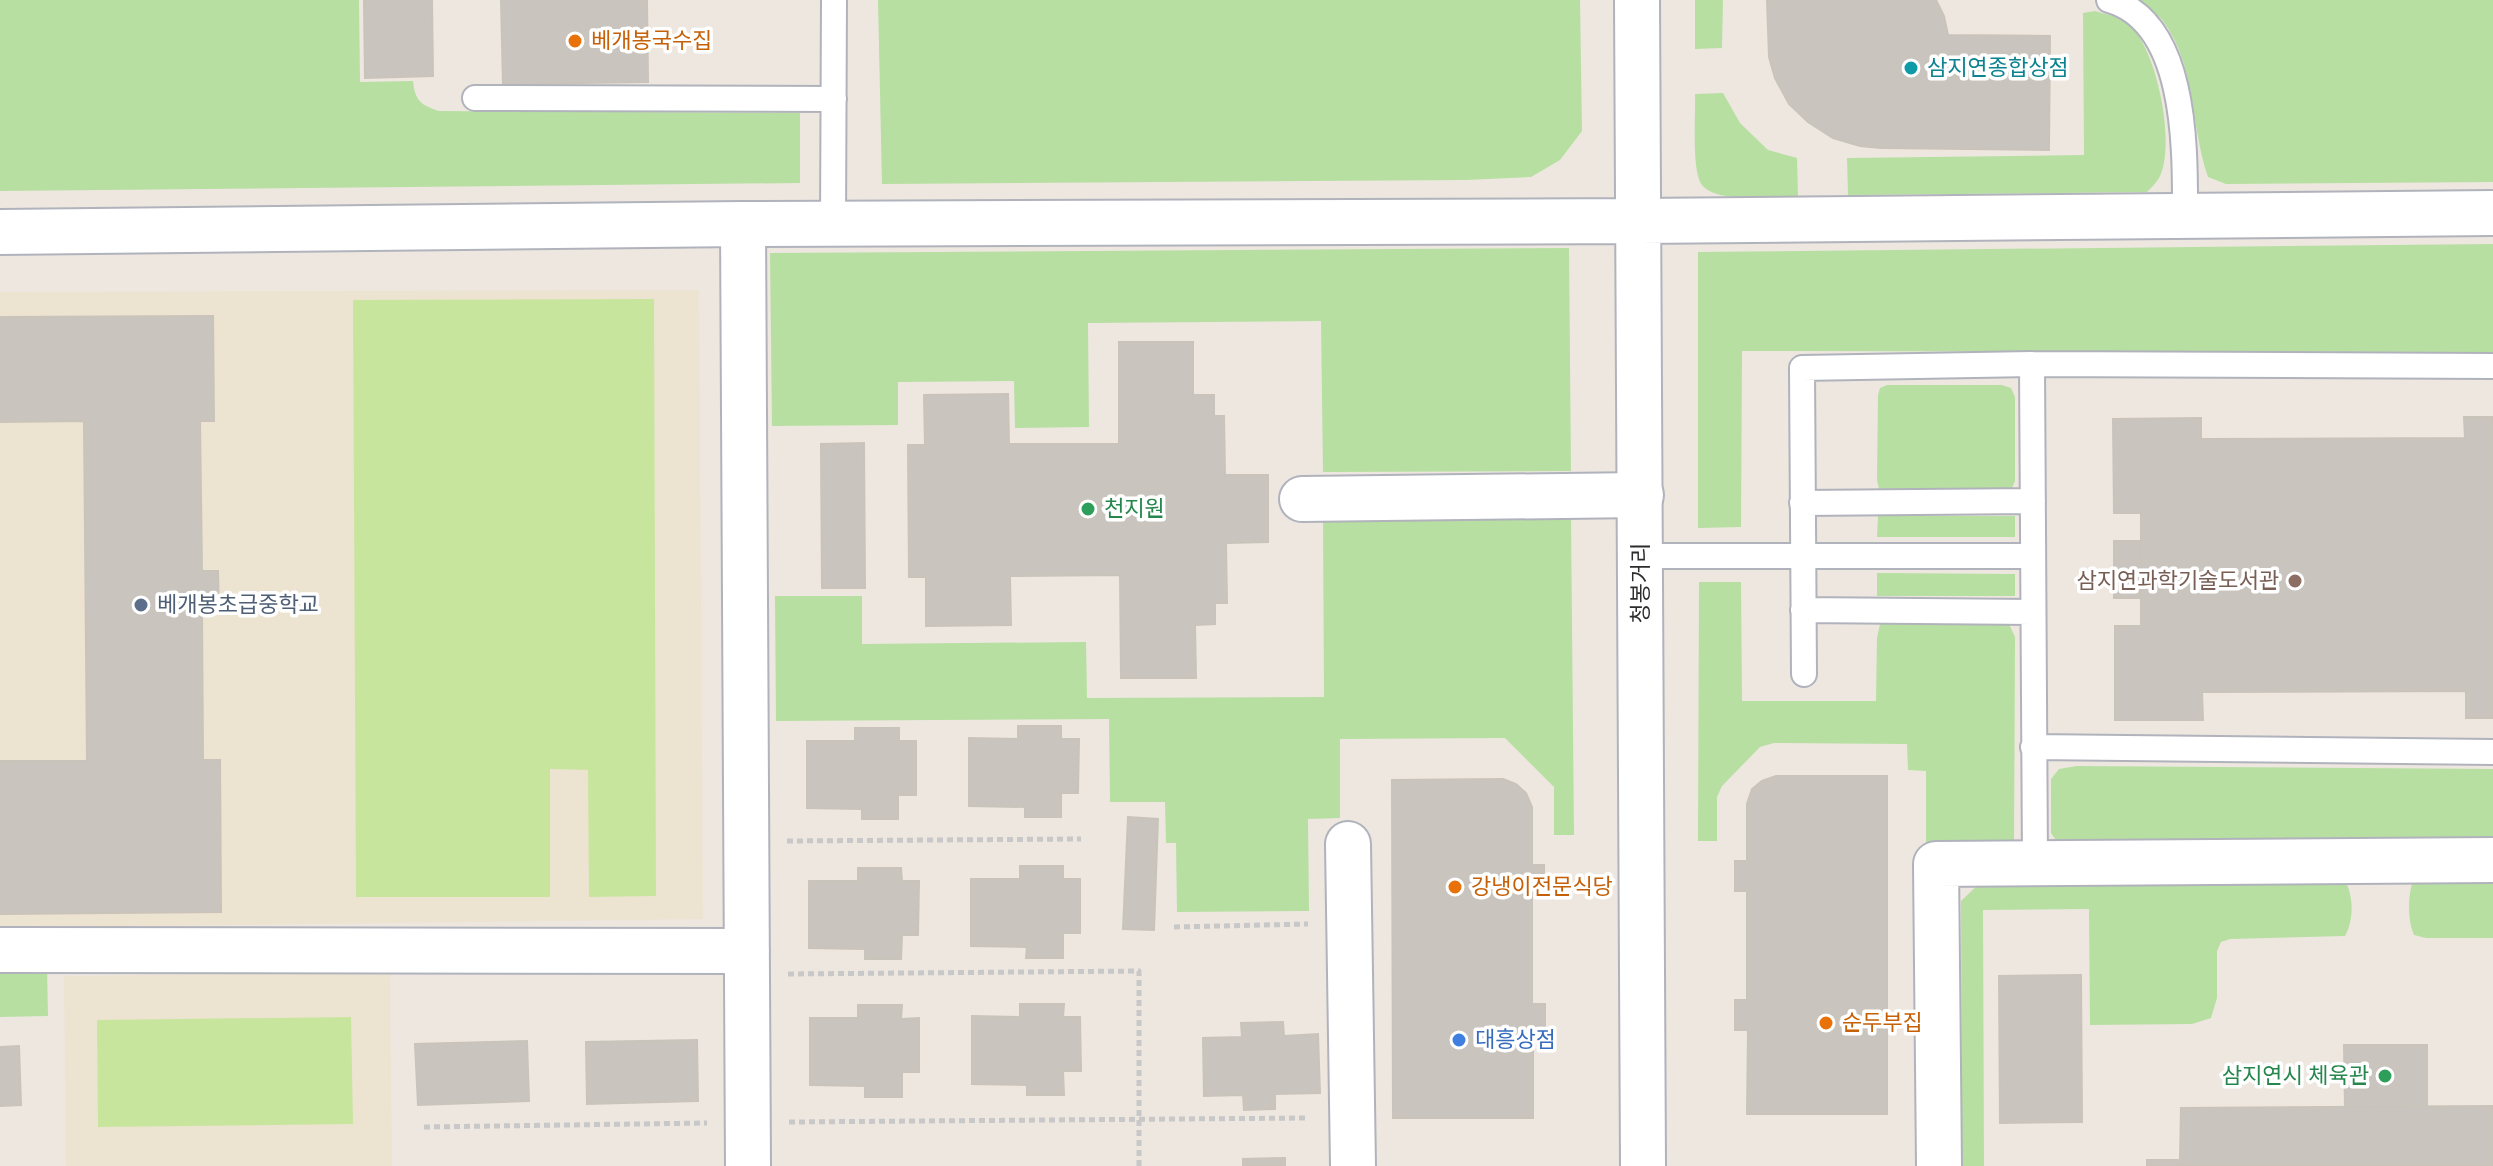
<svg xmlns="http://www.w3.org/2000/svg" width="2493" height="1166" font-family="'Nunito Sans','Noto Sans KR',sans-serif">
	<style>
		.education { fill: #ede3d1 }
		.green { fill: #b7dfa1 }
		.pitch { fill: #c8e59e }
		.building { fill: #c9c5be; stroke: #c9c3ba; stroke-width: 2 }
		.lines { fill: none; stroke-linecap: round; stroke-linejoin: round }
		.lane-casing { stroke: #b1b3bc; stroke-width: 28 }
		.street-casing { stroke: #b1b3bc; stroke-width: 48 }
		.secondary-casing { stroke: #b1b3bc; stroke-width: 48 }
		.path { stroke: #c8c8c8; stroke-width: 5; stroke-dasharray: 6 4; stroke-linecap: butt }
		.lane { stroke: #fff; stroke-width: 24 }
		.street { stroke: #fff; stroke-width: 44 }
		.secondary { stroke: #fff; stroke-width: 44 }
		.food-dot { fill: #e8710a; stroke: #fff; stroke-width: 3 }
		.culture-dot { fill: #0f9aa8; stroke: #fff; stroke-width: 3 }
		.leisure-dot { fill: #2e9e5b; stroke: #fff; stroke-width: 3 }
		.education-dot { fill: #8d6e63; stroke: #fff; stroke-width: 3 }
		.service-dot { fill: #5c6f8a; stroke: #fff; stroke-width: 3 }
		.shop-dot { fill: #3f7fe0; stroke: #fff; stroke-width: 3 }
		.labels { text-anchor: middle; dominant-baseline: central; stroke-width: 7; stroke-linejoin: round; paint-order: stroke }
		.food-label { font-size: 22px; fill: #c56008; stroke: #fff; text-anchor: start }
		.culture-label { font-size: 22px; fill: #0d838f; stroke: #fff; text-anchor: start }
		.leisure-label { font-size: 22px; fill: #27864d; stroke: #fff; text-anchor: start }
		.education-label { font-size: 22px; fill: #785e54; stroke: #fff; text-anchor: end }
		.street-label { font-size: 22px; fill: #2d2d2d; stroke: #fff }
		.service-label { font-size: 22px; fill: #4e5e75; stroke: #fff; text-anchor: start }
		.shop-label { font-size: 22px; fill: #366cbe; stroke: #fff; text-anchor: start }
	</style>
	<rect width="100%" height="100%" fill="#ede7e0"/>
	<!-- education -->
	<path class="education" d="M699 290 703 919 0 928V292Z
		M390 972 392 1166H66L64 976Z"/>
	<!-- green -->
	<path class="green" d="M0 0H359L360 82 413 81C415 101 421 105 439 111L800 113V183L0 191Z
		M878 0H1580L1582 131 1560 160 1531 177 1466 180 882 184Z
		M1695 0H1723L1722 48 1695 49Z
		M2139 0H2493V182L2226 184 2208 177C2190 125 2197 67 2163 21 2157 13 2147 6 2139 0Z
		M2095 11C2104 14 2117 16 2125 21 2156 41 2177 145 2159 178 2156 183 2151 188 2147 192L1848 195 1847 158 2084 155 2083 13Z
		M1723 93 1740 123 1768 150 1797 158 1798 196C1776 196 1716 204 1702 185 1691 170 1696 114 1695 94Z
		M2493 244V352L1742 351 1741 527 1698 528V252Z
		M1569 248 1571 471 1323 472 1321 321 1088 323 1089 427 1015 428 1014 381 898 382V425L772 426 770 253Z
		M1887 385H2002L2011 388 2015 397V481L2012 488 2003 491H1887L1879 489 1877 480 1878 395 1880 388Z
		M1878 516H2015V537H1877Z
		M1571 517 1574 835H1554V787L1505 738 1340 739V818L1308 819 1309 911 1177 912 1176 843H1166L1165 802H1110L1109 719 776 721 775 596H862V644L1086 642 1087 698 1324 697 1323 518Z
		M1877 573 2015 574V596H1877Z
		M1699 582H1741L1742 701H1876L1877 638 1880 624 1894 619 1999 620 2009 624 2015 637 2014 846 1926 845V771L1908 770 1907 744 1774 743 1760 747 1722 786 1717 797V841H1698Z
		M2077 766 2493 769V841L2058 843 2051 833V779L2059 769Z
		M2493 877V938H2426L2414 935C2407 919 2408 896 2413 880Z
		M2344 879C2354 895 2354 920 2345 936L2230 939 2221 942 2217 951V998L2211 1018 2192 1024 2090 1025 2089 909 1983 910 1984 1166H1962L1961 901 1983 880Z
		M0 966H47L48 1016 0 1017Z"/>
	<!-- pitch -->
	<path class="pitch" d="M654 299 656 896 589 897 588 770 550 769V897H356L353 300Z
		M351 1017 353 1124 98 1127 97 1020Z"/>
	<!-- building -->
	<path class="building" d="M364 0H432L433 76 365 78Z
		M501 0H647L648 82 503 84Z
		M1767 0H1936L1944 16 1948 35 2050 36 2049 150 1881 148 1860 146 1833 138 1808 122 1789 104 1775 78 1769 57Z
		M213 316 214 421H200L202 571H218L219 610H202L203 760H220L221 912 0 914V761H87L84 421 0 422V317Z
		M1119 342H1193V395H1214V416H1224L1225 475H1268V542L1226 543 1227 603H1215V624L1195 625 1196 678H1121L1120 575 1010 576 1011 625 926 626V577H909L908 445H925L924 395 1008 394 1009 444H1119Z
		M2464 417H2493V718H2466V691L2202 692 2203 720H2115V626H2141V513H2114L2113 419 2201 418V439L2465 438Z
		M864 443 865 588H822L821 444Z
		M2114 541H2141V598H2114Z
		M1018 726H1061V739H1079L1078 793H1061V817H1025V807L969 806V738L1018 739Z
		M855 728H899V741H916V795H898V819H862V809L807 808V741H855Z
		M1776 776H1887V1114H1747L1748 1030H1735V1000H1747V891H1735V861H1747V804L1752 789 1762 781Z
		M1503 779 1516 784 1526 793 1532 807V865H1544V895L1532 894V1004H1545V1033H1533V1118H1393L1392 780Z
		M1128 817 1158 819 1154 930 1123 929Z
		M1020 866H1063V879H1080V933H1063V958H1026L1027 947 971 946V879H1020Z
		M858 868H901L902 881H919L918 935H902L901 959H865V949L809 948V881H858Z
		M2081 975 2082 1122 2000 1123 1999 976Z
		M1020 1004H1064L1063 1017H1080L1081 1071H1063L1064 1095H1027V1085L972 1084V1016L1020 1017Z
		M858 1005H902L901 1019 919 1018V1072H902V1097H865V1086L810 1085V1018H858Z
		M1283 1022 1284 1036 1318 1034 1320 1093 1275 1094V1109L1244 1110 1243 1095 1204 1096 1203 1038 1242 1037 1241 1023Z
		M697 1040 698 1101 587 1104 586 1042Z
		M527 1041 529 1101 418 1105 415 1044Z
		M2344 1045H2427V1107L2493 1106V1166H2147V1160H2180L2181 1108 2345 1107Z
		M19 1046 21 1105 0 1106V1047Z
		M2493 1106V1166H2180L2181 1108Z
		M1285 1158V1166H1243V1159Z
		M2147 1160H2180V1166H2147Z"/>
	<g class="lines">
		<defs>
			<path id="lane" d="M2109 0C2188 22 2185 151 2185 215
				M475 98 834 99
				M833 223 834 0
				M2032 364 2035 863
				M1802 503 2033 501
				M1641 556H2033
				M1803 610 2033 612
				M1804 674 1802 368 2032 364 2493 366
				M2033 747 2493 752"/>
			<path id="street" d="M743 224 748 1166
				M1302 499 1641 495
				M1348 844 1353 1166
				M0 950 747 951
				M1939 1166 1936 864 2493 860"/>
			<path id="secondary" d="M1637 0 1643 1166
				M0 232 743 224 1639 221 2493 213"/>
		</defs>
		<!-- lane casing -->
		<use href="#lane" class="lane-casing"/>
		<!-- street casing -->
		<use href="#street" class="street-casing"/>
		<!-- secondary casing -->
		<use href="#secondary" class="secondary-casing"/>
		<!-- path -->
		<path class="path" d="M787 841 1081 839
			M1174 927 1308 924
			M788 974 1139 971V1166
			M789 1122 1308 1118
			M424 1127 707 1123"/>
		<!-- lane -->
		<use href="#lane" class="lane"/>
		<!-- street -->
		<use href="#street" class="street"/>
		<!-- secondary -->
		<use href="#secondary" class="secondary"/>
	</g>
	<!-- markers -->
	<g class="food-dot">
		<circle cx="575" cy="41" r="8"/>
		<circle cx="1455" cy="887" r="8"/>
		<circle cx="1826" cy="1023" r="8"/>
	</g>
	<circle class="culture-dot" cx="1911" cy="68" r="8"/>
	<g class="leisure-dot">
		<circle cx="1088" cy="509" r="8"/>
		<circle cx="2385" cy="1076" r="8"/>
	</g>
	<circle class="education-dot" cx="2295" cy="581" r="8"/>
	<circle class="service-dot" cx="141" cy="605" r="8"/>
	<circle class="shop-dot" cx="1459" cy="1040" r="8"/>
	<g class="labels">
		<!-- food labels -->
		<g class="food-label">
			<text x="591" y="41">베개봉국수집</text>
			<text x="1471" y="887">강냉이전문식당</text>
			<text x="1842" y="1023">순두부집</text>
		</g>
		<!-- culture labels -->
		<g class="culture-label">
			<text x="1927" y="68">삼지연종합상점</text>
		</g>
		<!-- leisure labels -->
		<g class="leisure-label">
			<text x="1104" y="509">천지원</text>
			<text x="2369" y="1076" text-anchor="end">삼지연시 체육관</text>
		</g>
		<!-- education labels -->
		<g class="education-label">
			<text x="2279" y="581">삼지연과학기술도서관</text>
		</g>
		<!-- street labels -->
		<g class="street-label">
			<text transform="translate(1641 583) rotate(-90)">청봉거리</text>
		</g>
		<!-- service labels -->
		<g class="service-label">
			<text x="157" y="605">베개봉초급중학교</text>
		</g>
		<!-- shop labels -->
		<g class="shop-label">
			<text x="1475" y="1040">대흥상점</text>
		</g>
	</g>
</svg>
